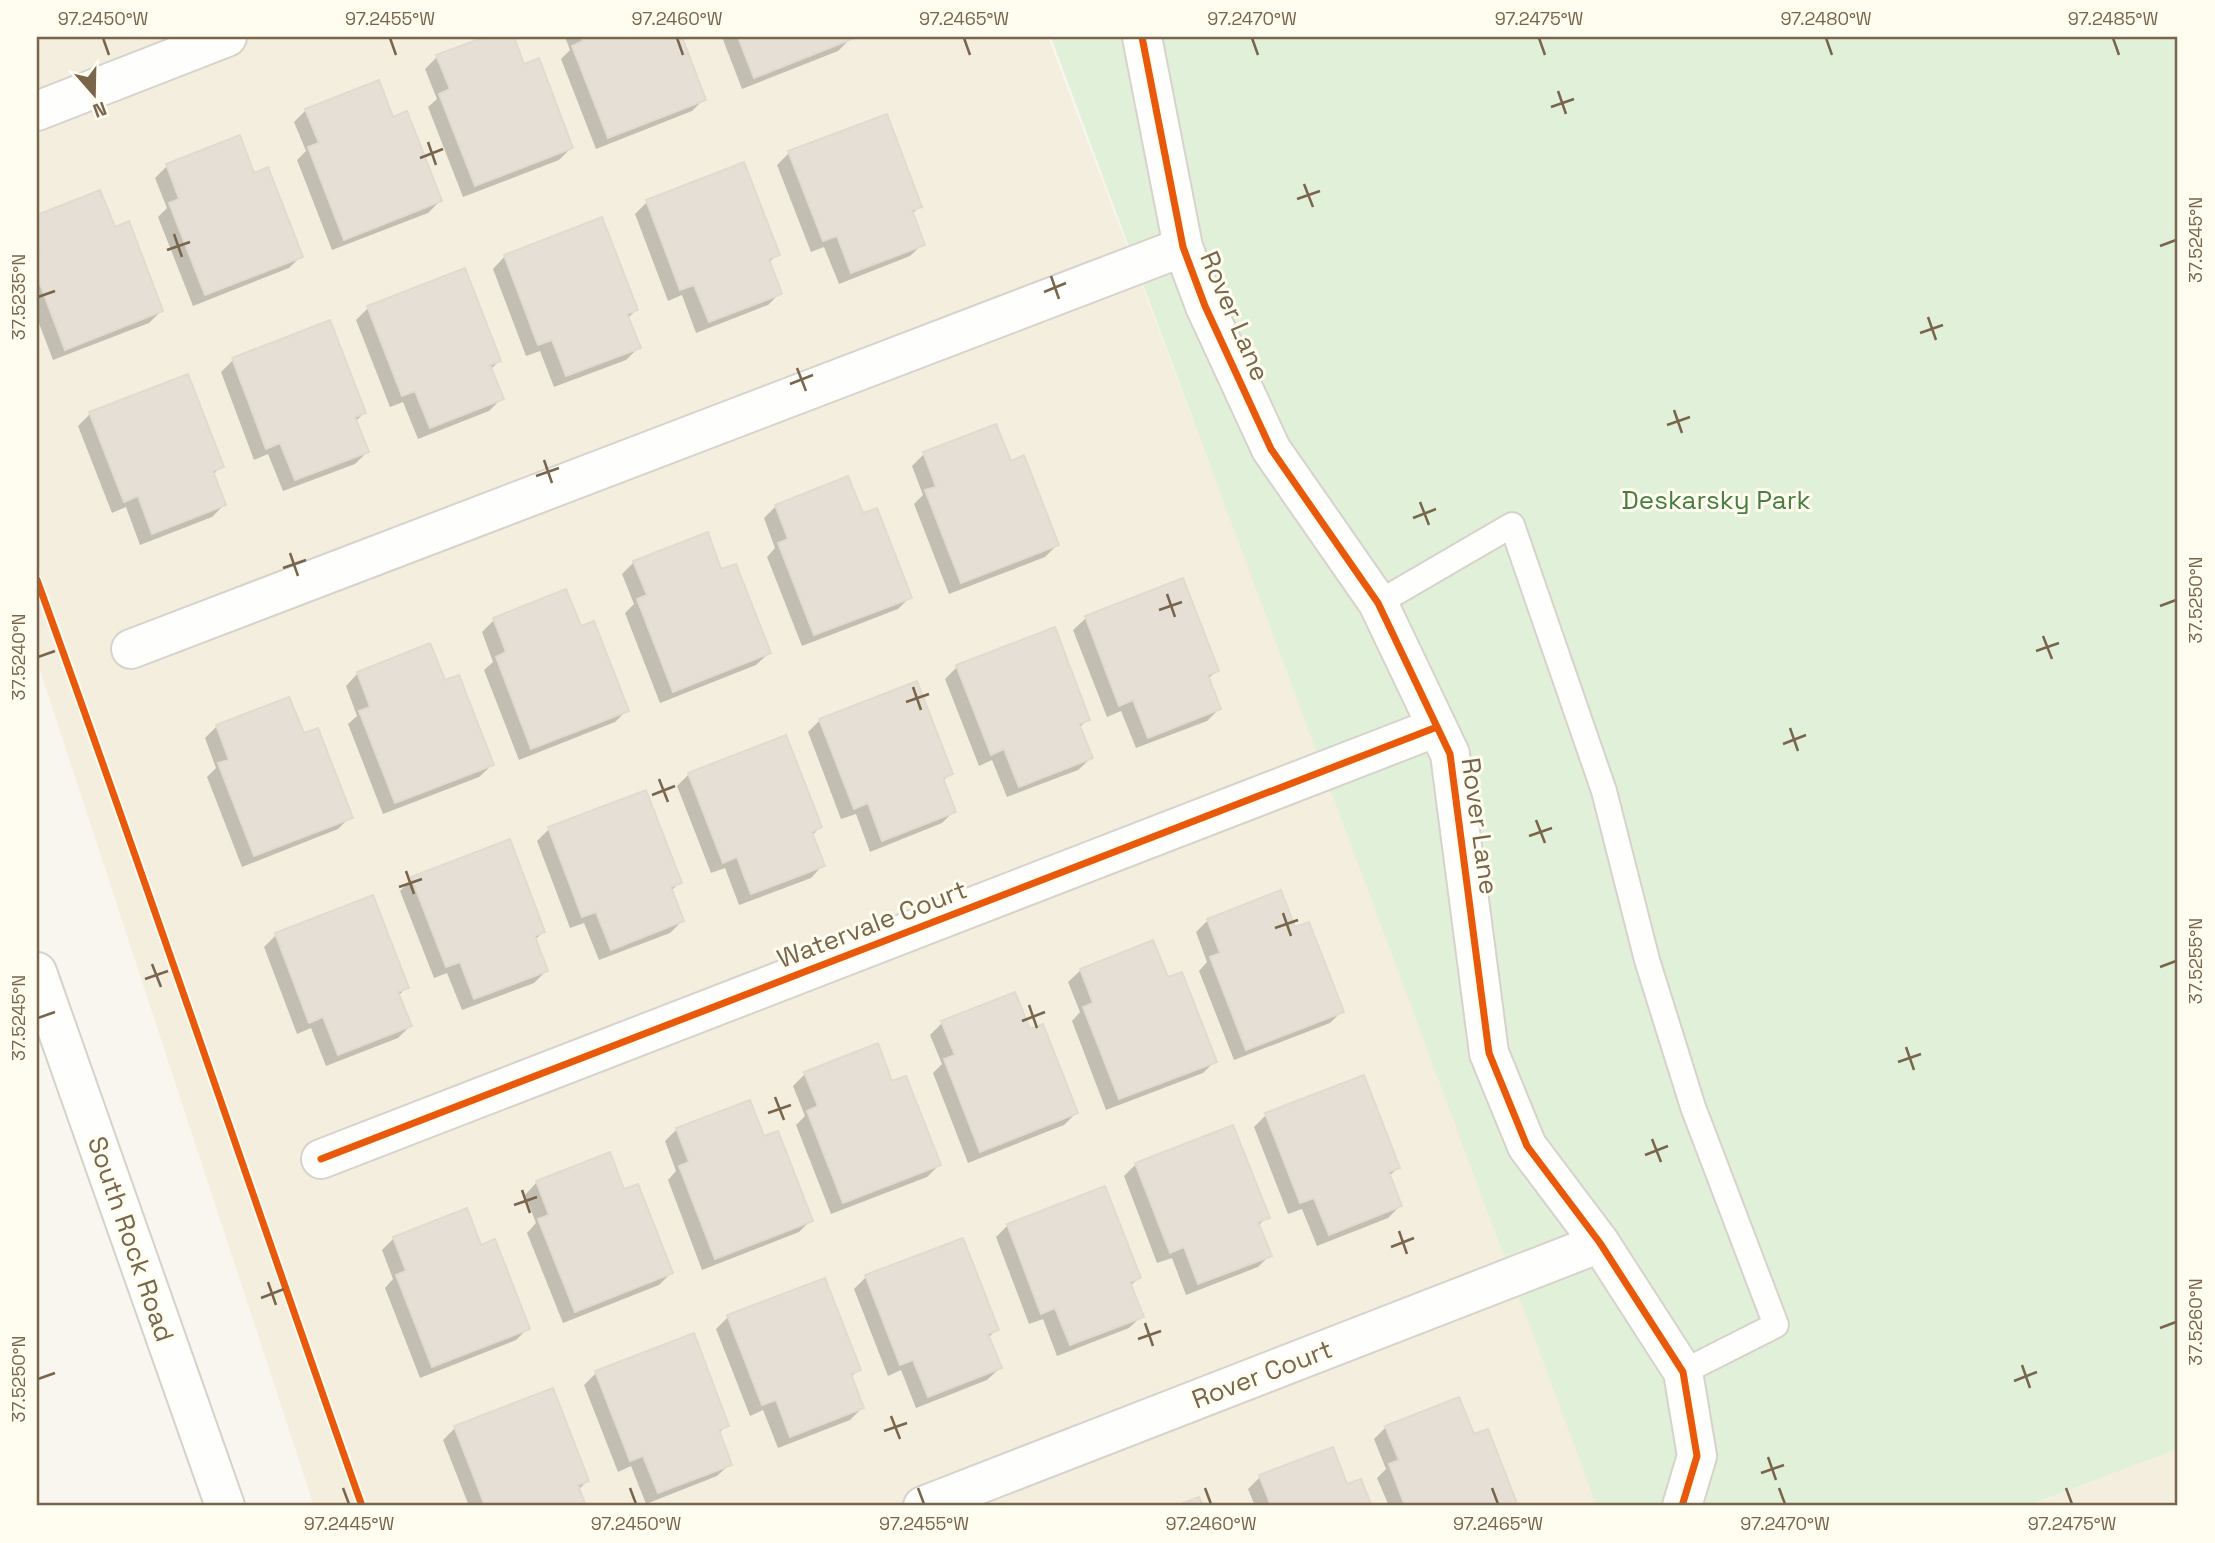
<svg xmlns="http://www.w3.org/2000/svg" width="2215" height="1543" font-family="'Space Grotesk',sans-serif">
	<style>
		.residential { fill: #f3eede }
		.green { fill: #e1f0d8 }
		.shadow { fill: #0003 }
		.building { fill: #e5dfd5; stroke: #e1dbcf; stroke-width: 2 }
		.lines { fill: none; stroke-linecap: round; stroke-linejoin: round }
		.service-casing { stroke: #d7d3cc; stroke-width: 28 }
		.minor-casing { stroke: #d7d3cc; stroke-width: 42 }
		.secondary-casing { stroke: #d6d2c8; stroke-width: 42 }
		.service { stroke: #fefefc; stroke-width: 24 }
		.minor { stroke: #fefefc; stroke-width: 38 }
		.secondary { stroke: #fefefc; stroke-width: 38 }
		.cycleway-casing { stroke: #fffcf0; stroke-width: 11 }
		.cycleway { stroke: #e8590c; stroke-width: 7 }
		.ticks { fill: none; stroke: #78654c; stroke-width: 2.5 }
		.labels { text-anchor: middle; dominant-baseline: central; stroke-width: 6; stroke-linejoin: round; paint-order: stroke }
		.street-label { font-size: 26px; fill: #78654c; stroke: #fffcf0 }
		.park-label { font-size: 26px; fill: #497e43; stroke: #fffcf0 }
		.neatline { fill: none; stroke: #78654c; stroke-width: 2.5 }
		.ticks-label { font-size: 18px; text-anchor: middle; fill: #78654c }
	</style>
	<rect width="100%" height="100%" fill="#f8f6ee"/>
	<!-- residential -->
	<path class="residential" d="M37 37H1048L1604 1506H314L37 661Z
		M2178 1449V1506H2026Z"/>
	<!-- green -->
	<path class="green" d="M1051 37H2178V1449L2026 1506H1597Z"/>
	<!-- shadow -->
	<path class="shadow" d="M489 37H512L523 66 571 148 559 160 463 197 428 107 437 99 425 69 437 57Z
		M565 37H680L704 99 692 111 596 149 561 59 570 50Z
		M722 37H849L850 39 838 51 742 89Z
		M306 110 392 119 440 201 428 213 332 250 297 160 306 151 294 122Z
		M789 153 920 206 911 215 923 244 910 256 839 284 824 247 811 252 777 165Z
		M167 166 253 175 301 256 289 268 193 306 158 217 167 208 155 178Z
		M99 192 114 229 161 311 149 323 53 360 37 318V217Z
		M647 202 777 254 769 263 780 293 768 305 696 333 682 295 668 301 635 214Z
		M505 256 636 310 627 319 638 348 626 360 554 387 540 351 526 356 493 269Z
		M368 308 499 361 490 370 501 399 489 411 418 439 403 402 390 407 356 320Z
		M233 360 364 413 355 422 367 452 355 464 283 491 268 454 254 460 221 372Z
		M90 414 221 466 213 475 224 505 212 517 140 545 126 507 112 513 78 426Z
		M995 426 1010 463 1057 545 1045 557 949 594 914 504 923 495 912 466 924 454Z
		M776 506 862 515 910 597 898 609 802 646 767 557 775 548 764 518Z
		M634 562 720 571 769 653 756 665 660 703 625 613 634 604 622 574Z
		M1182 581 1217 670 1208 679 1219 709 1207 721 1136 748 1121 711 1107 717 1073 630 1086 618Z
		M494 620 580 629 627 710 615 722 519 760 484 670 493 662 482 632Z
		M957 667 1088 719 1079 728 1091 758 1078 770 1007 797 992 760 979 766 945 679Z
		M358 673 444 683 492 765 479 777 383 814 348 724 357 716 346 686Z
		M820 720 951 773 942 782 954 811 942 823 870 852 856 814 841 819 808 732Z
		M217 726 303 735 350 817 338 829 242 867 207 777 216 768 205 738Z
		M689 774 820 827 812 836 823 865 811 878 739 905 725 868 711 873 677 786Z
		M549 829 680 882 671 891 682 921 670 933 599 960 584 923 570 928 537 841Z
		M412 879 543 932 534 941 546 971 534 983 462 1010 447 973 434 978 400 891Z
		M1208 920 1294 929 1342 1011 1330 1023 1234 1060 1199 971 1207 962 1196 932Z
		M276 935 407 987 398 996 410 1026 398 1038 326 1066 311 1028 297 1034 264 947Z
		M1081 970 1167 979 1215 1061 1203 1073 1106 1110 1072 1021 1080 1012 1068 982Z
		M942 1023 1029 1032 1076 1113 1064 1125 968 1163 933 1073 942 1064 930 1035Z
		M805 1074 891 1083 939 1165 927 1177 831 1214 796 1125 805 1116 793 1086Z
		M1266 1115 1398 1168 1389 1176 1400 1206 1388 1218 1317 1246 1302 1209 1288 1214 1254 1127Z
		M677 1129 763 1138 811 1220 799 1232 702 1270 668 1180 676 1171 665 1141Z
		M1136 1164 1267 1217 1258 1226 1270 1255 1258 1267 1186 1295 1172 1258 1157 1263 1124 1176Z
		M537 1182 623 1192 671 1273 659 1285 563 1323 527 1233 536 1223 525 1195Z
		M1008 1225 1139 1278 1130 1286 1142 1316 1129 1328 1057 1356 1043 1319 1029 1324 996 1237Z
		M394 1238 480 1247 528 1328 516 1340 420 1378 385 1288 393 1279 382 1250Z
		M866 1277 997 1329 988 1338 1000 1368 987 1380 916 1408 901 1370 888 1376 854 1289Z
		M728 1317 859 1369 850 1378 862 1408 850 1420 778 1448 763 1410 750 1416 716 1329Z
		M596 1373 727 1425 718 1434 730 1464 717 1476 646 1504 631 1466 618 1472 584 1385Z
		M1386 1427 1473 1436 1487 1431 1516 1506H1389L1377 1478 1386 1469 1374 1439Z
		M455 1428 587 1481 578 1490 584 1506H469L443 1440Z
		M1260 1477 1346 1487 1360 1481 1370 1506H1255L1248 1489Z"/>
	<!-- building -->
	<path class="building" d="M485 37H514L524 64 539 58 573 148 475 186 439 94 450 89 436 55Z
		M581 37H682L706 100 608 138 572 46 583 41Z
		M738 37H851L852 39 754 78Z
		M379 80 393 117 407 111 442 201 344 240 308 147 319 143 305 109Z
		M887 114 922 207 912 210 925 245 851 273 837 236 823 241 788 151Z
		M240 135 254 173 268 167 303 257 205 295 169 203 179 199 166 164Z
		M744 162 780 255 769 259 782 294 709 322 694 285 680 290 646 200Z
		M100 190 115 227 129 221 163 311 65 350 37 276V254L40 253 37 244V215Z
		M602 217 638 310 627 314 641 348 566 376 552 340 538 345 504 255Z
		M465 268 501 361 490 365 504 399 430 428 415 391 402 396 367 306Z
		M330 320 366 413 355 417 369 452 295 480 280 443 266 449 232 358Z
		M188 374 224 467 213 471 226 505 152 534 138 496 124 502 89 412Z
		M996 424 1011 461 1024 455 1059 545 961 583 925 490 936 487 923 452Z
		M848 476 863 513 877 508 912 598 814 635 778 543 788 539 775 505Z
		M708 532 721 569 736 564 771 653 673 692 637 599 647 595 633 561Z
		M1183 578 1219 671 1208 675 1221 709 1148 738 1133 700 1119 706 1085 616Z
		M566 589 581 626 594 621 629 711 531 749 496 657 506 652 493 618Z
		M1055 627 1090 720 1079 724 1093 758 1019 787 1004 749 991 755 956 665Z
		M430 643 445 680 459 675 494 765 395 803 359 711 370 707 357 672Z
		M917 681 953 774 943 778 956 812 882 841 868 803 854 809 819 719Z
		M289 697 304 733 318 728 353 818 254 856 218 763 229 760 216 725Z
		M786 735 822 827 812 832 825 866 751 894 737 857 723 863 688 773Z
		M646 790 682 883 671 887 684 921 611 950 596 912 582 917 548 827Z
		M510 839 545 932 535 936 548 971 474 999 460 962 446 967 411 877Z
		M1281 890 1295 927 1309 922 1344 1012 1246 1050 1210 957 1220 953 1207 919Z
		M373 895 409 988 398 992 412 1026 338 1055 323 1017 309 1023 275 933Z
		M1153 940 1168 977 1182 972 1217 1062 1119 1099 1083 1007 1093 1003 1080 969Z
		M1015 992 1030 1029 1043 1024 1078 1113 980 1152 944 1059 955 1055 941 1021Z
		M878 1043 892 1081 906 1076 941 1165 843 1203 807 1111 818 1106 804 1072Z
		M1364 1075 1400 1168 1389 1172 1402 1206 1329 1235 1314 1198 1300 1203 1265 1113Z
		M750 1100 764 1136 778 1131 813 1221 715 1259 679 1166 689 1162 676 1128Z
		M1233 1125 1270 1218 1258 1222 1272 1256 1198 1284 1184 1247 1170 1253 1135 1163Z
		M610 1152 624 1189 638 1184 673 1273 575 1312 538 1219 549 1215 536 1181Z
		M1105 1186 1141 1278 1130 1282 1144 1317 1070 1345 1055 1308 1041 1314 1007 1224Z
		M467 1208 481 1245 495 1239 530 1329 432 1367 396 1275 406 1271 393 1237Z
		M963 1238 999 1330 988 1334 1002 1368 928 1397 913 1360 900 1365 865 1275Z
		M825 1278 861 1370 851 1374 864 1408 790 1437 776 1400 762 1405 727 1315Z
		M694 1333 729 1426 719 1430 732 1465 658 1493 643 1456 630 1461 595 1371Z
		M553 1388 589 1481 578 1485 586 1506H485L454 1426Z
		M1459 1397 1474 1434 1488 1429 1518 1506H1405L1389 1464 1399 1460 1385 1426Z
		M1333 1447 1347 1484 1361 1479 1372 1506H1271L1259 1475Z
		M1199 1497 1203 1506H1175Z"/>
	<g class="lines">
		<defs>
			<path id="service" d="M1378 603 1512 525 1604 791 1647 960 1693 1107 1776 1325 1683 1372"/>
			<path id="minor" d="M1142 37 1183 247 1205 306 1271 449 1378 603 1450 754 1489 1053 1527 1146 1600 1243 1683 1372 1697 1456 1682 1506
				M37 111 227 37
				M131 649 1183 247
				M321 1159 1437 727
				M923 1506 1600 1243"/>
			<path id="secondary" d="M37 972 225 1506"/>
		</defs>
		<!-- service casing -->
		<use href="#service" class="service-casing"/>
		<!-- minor casing -->
		<use href="#minor" class="minor-casing"/>
		<!-- secondary casing -->
		<use href="#secondary" class="secondary-casing"/>
		<!-- service -->
		<use href="#service" class="service"/>
		<!-- minor -->
		<use href="#minor" class="minor"/>
		<!-- secondary -->
		<use href="#secondary" class="secondary"/>
		<defs>
			<path id="cycleway" d="M1142 37 1183 247 1205 306 1271 449 1378 603 1450 754 1489 1053 1527 1146 1600 1243 1683 1372 1697 1456 1682 1506
				M37 580C149 888 253 1198 362 1506
				M321 1159 1437 727"/>
		</defs>
		<!-- cycleway casing -->
		<use href="#cycleway" class="cycleway-casing"/>
		<!-- cycleway -->
		<use href="#cycleway" class="cycleway"/>
	</g>
	<!-- ticks -->
	<path class="ticks" d="M103 38 109 55M390 38 396 55M677 38 683 55M964 38 970 55M1252 38 1258 55M1539 38 1545 55M1826 38 1832 55M2113 38 2119 55M1558 91 1566 114M1551 107 1574 99M428 142 436 165M420 158 443 149M1304 184 1313 207M1297 199 1320 191M174 234 182 257M2160 246 2176 240M167 250 190 242M1051 276 1059 299M1044 292 1066 283M38 297 55 291M1928 317 1936 340M1920 333 1943 325M797 368 806 391M790 384 813 375M1674 410 1682 433M1667 425 1690 417M544 460 552 483M536 476 559 468M1420 502 1429 525M1413 518 1436 509M290 553 298 576M283 568 306 560M1167 594 1175 617M2160 606 2176 600M1159 610 1182 602M2043 636 2052 659M2036 651 2059 643M38 657 55 651M913 687 921 710M906 702 929 694M1790 728 1798 751M1783 744 1806 735M659 779 668 802M652 795 675 786M1536 820 1545 843M1529 836 1552 828M406 871 414 894M399 887 422 879M1283 913 1291 936M1275 928 1298 920M152 964 161 987M2160 967 2176 961M145 979 168 971M1029 1005 1037 1028M38 1018 55 1012M1022 1021 1045 1012M1906 1047 1914 1070M1898 1062 1921 1054M775 1097 784 1120M768 1113 791 1105M1652 1139 1661 1162M1645 1155 1668 1146M522 1190 530 1213M514 1205 537 1197M1399 1231 1407 1254M1391 1247 1414 1238M268 1282 276 1305M261 1298 284 1289M1145 1323 1153 1346M2160 1328 2176 1322M1138 1339 1161 1331M2022 1365 2030 1388M38 1379 55 1373M2014 1381 2037 1372M891 1416 900 1439M884 1431 907 1423M1768 1457 1776 1480M1761 1473 1784 1465M343 1488 349 1504M630 1488 636 1504M918 1488 924 1504M1205 1488 1211 1504M1492 1488 1498 1504M1779 1488 1785 1504M2066 1488 2072 1504"/>
	<g class="labels">
		<!-- street labels -->
		<g class="street-label">
			<text transform="translate(1235 316) rotate(67)">Rover Lane</text>
			<text transform="translate(1480 826) rotate(82)">Rover Lane</text>
			<text transform="translate(872 924) rotate(-21)">Watervale Court</text>
			<text transform="translate(131 1239) rotate(71)">South Rock Road</text>
			<text transform="translate(1262 1374) rotate(-21)">Rover Court</text>
		</g>
		<!-- park labels -->
		<g class="park-label">
			<text x="1716" y="500">Deskarsky Park</text>
		</g>
	</g>
	<!-- border -->
	<rect width="2215" height="1543" fill="none" stroke="#fffcf0" stroke-width="77"/>
	<!-- north arrow -->
	<g transform="translate(94 94) rotate(160)" stroke="#fffcf0" stroke-width="5" paint-order="stroke">
	<path d="M0-5L12 26L0 18L-12 26Z" fill="#78654c"/>
	<text y="-10" font-size="19" font-weight="bold" text-anchor="middle" fill="#78654c">N</text>
	</g>
	<rect x="38" y="38" width="2138" height="1466" class="neatline"/>
	<g class="ticks-label">
		<text x="103" y="25">97.2450°W</text>
		<text x="390" y="25">97.2455°W</text>
		<text x="677" y="25">97.2460°W</text>
		<text x="964" y="25">97.2465°W</text>
		<text x="1252" y="25">97.2470°W</text>
		<text x="1539" y="25">97.2475°W</text>
		<text x="1826" y="25">97.2480°W</text>
		<text x="2113" y="25">97.2485°W</text>
		<text transform="translate(2196 240) rotate(-90)" y="6">37.5245°N</text>
		<text transform="translate(19 297) rotate(-90)" y="6">37.5235°N</text>
		<text transform="translate(2196 600) rotate(-90)" y="6">37.5250°N</text>
		<text transform="translate(19 657) rotate(-90)" y="6">37.5240°N</text>
		<text transform="translate(2196 961) rotate(-90)" y="6">37.5255°N</text>
		<text transform="translate(19 1018) rotate(-90)" y="6">37.5245°N</text>
		<text transform="translate(2196 1322) rotate(-90)" y="6">37.5260°N</text>
		<text transform="translate(19 1379) rotate(-90)" y="6">37.5250°N</text>
		<text x="349" y="1530">97.2445°W</text>
		<text x="636" y="1530">97.2450°W</text>
		<text x="924" y="1530">97.2455°W</text>
		<text x="1211" y="1530">97.2460°W</text>
		<text x="1498" y="1530">97.2465°W</text>
		<text x="1785" y="1530">97.2470°W</text>
		<text x="2072" y="1530">97.2475°W</text>
	</g>
</svg>
